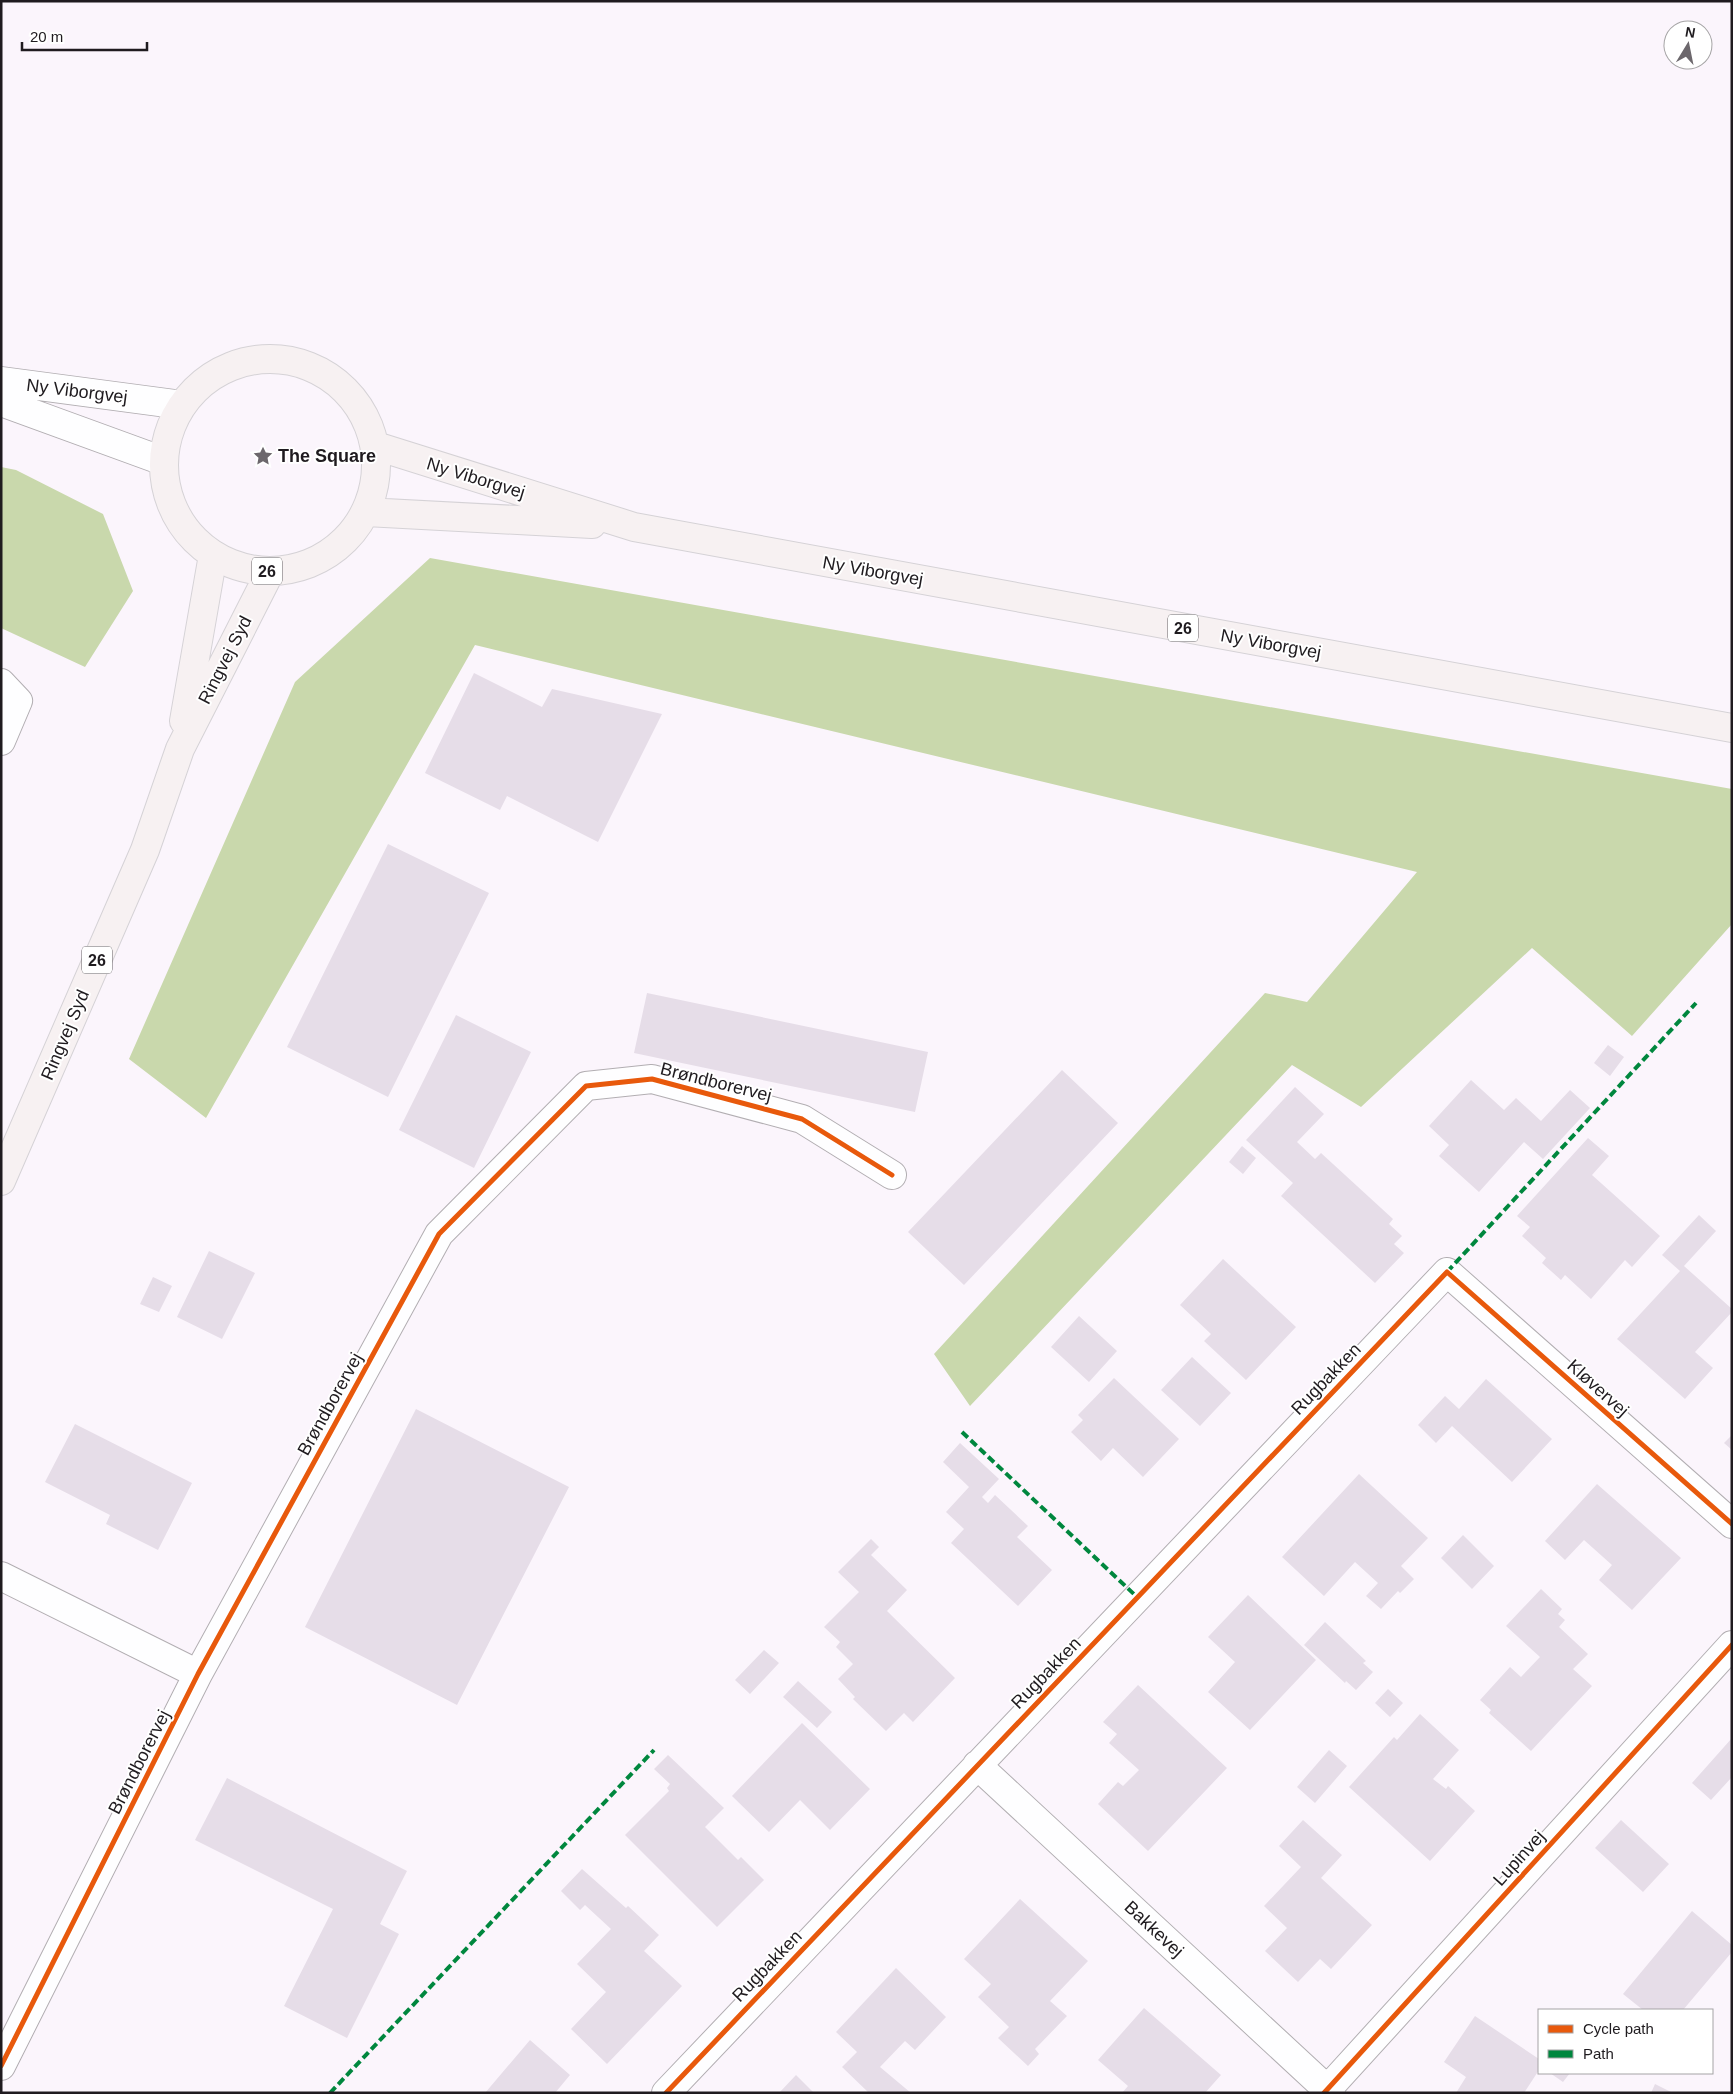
<svg xmlns="http://www.w3.org/2000/svg" width="1733" height="2094" font-family="Helvetica,sans-serif">
	<style>
		.forest { fill: #c9d8ac }
		.building { fill: #e6dde8 }
		.lines { fill: none; stroke-linecap: round; stroke-linejoin: round }
		.minor-casing { stroke: #b2aeb2; stroke-width: 30 }
		.major-casing { stroke: #d5d2d6; stroke-width: 30 }
		.minor { stroke: #fefeff; stroke-width: 28 }
		.major { stroke: #f7f1f2; stroke-width: 28 }
		.quiet { stroke: #00873e; stroke-width: 4; stroke-dasharray: 8 4; stroke-linecap: butt }
		.cycleway-casing { stroke: #fff; stroke-width: 8 }
		.cycleway { stroke: #e8590c; stroke-width: 5 }
		.labels { text-anchor: middle; dominant-baseline: central; stroke-width: 4; stroke-linejoin: round; paint-order: stroke }
		.shield { fill: #fff; stroke: #625f62; stroke-width: 1 }
		.shield-label { font-size: 16px; font-weight: bold; fill: #1f1b1f }
		.street-label { font-size: 18px; fill: #1f1b1f; stroke: #fff }
		.poi-label { font-size: 18px; font-weight: bold; fill: #1f1b1f; stroke: #fff; text-anchor: start }
	</style>
	<rect width="100%" height="100%" fill="#fbf5fc"/>
	<!-- forest -->
	<path class="forest" d="M1 467 16 470 103 514 133 591 85 667 1 628Z
		M430 558 1732 789V924L1632 1036 1532 948 1361 1107 1292 1065 970 1406 934 1354 1265 993 1307 1002 1417 872 475 645 206 1118 129 1059 295 682Z"/>
	<!-- building -->
	<path class="building" d="M474 673 542 707 552 689 662 714 598 842 507 796 500 810 425 773Z
		M388 844 489 893 388 1097 287 1047Z
		M647 993 928 1052 915 1112 634 1053Z
		M456 1015 531 1052 474 1168 399 1130Z
		M1608 1045 1624 1057 1610 1076 1594 1063Z
		M1062 1070 1118 1123 964 1285 908 1232Z
		M1471 1080 1504 1110 1516 1098 1541 1121 1570 1090 1590 1108 1543 1159 1524 1142 1479 1192 1439 1156 1449 1145 1429 1126Z
		M1295 1087 1324 1114 1297 1142 1315 1159 1321 1153 1393 1219 1389 1224 1402 1236 1394 1244 1404 1253 1375 1283 1281 1196 1293 1183 1246 1140Z
		M1588 1138 1609 1156 1592 1175 1660 1236 1632 1267 1625 1260 1591 1299 1565 1275 1561 1280 1542 1263 1546 1258 1522 1236 1530 1227 1517 1216Z
		M1242 1146 1256 1158 1243 1174 1229 1162Z
		M1699 1215 1716 1231 1684 1266 1732 1309V1312L1695 1352 1713 1368 1685 1399 1617 1339 1680 1271 1662 1255Z
		M209 1251 255 1273 222 1339 177 1317Z
		M1223 1259 1296 1327 1246 1380 1204 1341 1211 1334 1180 1305Z
		M153 1277 172 1286 159 1312 140 1304Z
		M1079 1316 1117 1351 1089 1382 1051 1347Z
		M1192 1357 1231 1393 1200 1426 1161 1390Z
		M1114 1378 1179 1439 1143 1477 1113 1448 1101 1461 1071 1432 1083 1420 1078 1415Z
		M1486 1379 1552 1439 1512 1482 1452 1426 1436 1443 1418 1425 1445 1396 1459 1409Z
		M416 1409 569 1487 457 1705 305 1627Z
		M75 1424 192 1483 158 1550 106 1524 110 1515 45 1482Z
		M1732 1435V1450L1724 1443Z
		M960 1443 999 1479 982 1497 988 1503 995 1495 1028 1526 1017 1537 1052 1570 1018 1606 951 1543 964 1529 946 1512 969 1487 943 1462Z
		M1359 1474 1428 1538 1401 1566 1414 1579 1400 1593 1398 1591 1381 1609 1366 1596 1378 1583 1355 1562 1324 1596 1282 1557Z
		M1597 1484 1681 1558 1632 1610 1599 1580 1612 1565 1584 1540 1565 1560 1545 1541Z
		M1463 1535 1494 1566 1472 1589 1441 1558Z
		M871 1539 879 1547 871 1555 907 1590 887 1611 955 1678 913 1722 904 1713 886 1731 853 1699 855 1697 838 1679 853 1664 836 1647 840 1642 824 1627 859 1592 838 1572Z
		M1541 1589 1562 1609 1558 1614 1565 1620 1559 1627 1588 1654 1573 1669 1592 1686 1531 1751 1489 1713 1491 1710 1480 1700 1510 1667 1521 1677 1540 1657 1506 1626Z
		M1248 1595 1316 1660 1250 1730 1208 1692 1235 1662 1208 1637Z
		M1325 1622 1366 1661 1363 1663 1373 1672 1356 1690 1346 1681 1345 1683 1304 1645Z
		M764 1650 779 1663 750 1694 735 1680Z
		M798 1681 832 1712 817 1728 783 1697Z
		M1138 1685 1227 1768 1148 1851 1098 1804 1118 1782 1123 1786 1139 1770 1109 1743 1117 1734 1103 1722Z
		M1388 1689 1403 1703 1390 1717 1375 1703Z
		M1420 1714 1459 1750 1433 1779 1446 1789 1448 1786 1475 1811 1430 1861 1349 1787 1394 1737 1397 1740Z
		M802 1723 870 1789 830 1830 800 1800 769 1832 732 1796Z
		M1732 1738V1777L1711 1800 1692 1783Z
		M1329 1750 1347 1766 1315 1803 1297 1787Z
		M668 1755 724 1808 705 1827 738 1860 741 1857 764 1880 717 1927 625 1835 669 1791 667 1788 670 1784 654 1769Z
		M227 1778 407 1871 380 1924 399 1934 347 2038 284 2006 333 1909 195 1840Z
		M1303 1820 1342 1855 1321 1878 1372 1925 1331 1969 1320 1959 1298 1982 1265 1951 1287 1928 1264 1906 1301 1867 1279 1846Z
		M1621 1820 1669 1864 1643 1892 1595 1848Z
		M582 1869 626 1908 628 1906 659 1935 644 1951 682 1986 607 2064 571 2029 606 1992 577 1964 611 1929 585 1905 580 1910 561 1891Z
		M1020 1899 1088 1961 1050 2001 1067 2016 1035 2049 1039 2054 1028 2066 998 2038 1009 2027 978 1997 991 1984 964 1959Z
		M1692 1911 1732 1945V1952L1683 2010H1643L1623 1994Z
		M896 1968 946 2017 915 2050 905 2041 880 2067 911 2093H869L842 2067 857 2052 836 2032Z
		M1144 2008 1221 2075 1205 2093H1122L1128 2086 1098 2060Z
		M1475 2016 1539 2059V2070L1524 2093H1456L1466 2077 1444 2062Z
		M530 2040 570 2075 555 2093H485Z
		M1550 2073H1570L1563 2082Z
		M796 2075 814 2093H779Z
		M1655 2084 1673 2093H1651Z"/>
	<g class="lines">
		<defs>
			<path id="minor" d="M1 381 182 405
				M1 402 163 461
				M1 683 18 701 1 741
				M1 1576 198 1674
				M977 1765 1331 2093
				M1 2066 198 1674 439 1234 586 1086 652 1079 802 1119 892 1175
				M666 2093 1447 1272 1732 1524
				M1324 2093 1732 1645"/>
			<path id="major" d="M164 465a106 106 0 1 1 212 0a106 106 0 1 1-212 0Z
				M376 446 634 527 1732 728
				M366 512 592 524
				M184 721 213 555
				M1 1181 145 850 180 749 270 572"/>
		</defs>
		<!-- minor casing -->
		<use href="#minor" class="minor-casing"/>
		<!-- major casing -->
		<use href="#major" class="major-casing"/>
		<!-- minor -->
		<use href="#minor" class="minor"/>
		<!-- major -->
		<use href="#major" class="major"/>
		<!-- quiet -->
		<path class="quiet" d="M1447 1272 1696 1003
			M962 1432 1137 1597
			M330 2093 654 1750"/>
		<defs>
			<path id="cycleway" d="M1 2066 198 1674 439 1234 586 1086 652 1079 802 1119 892 1175
				M666 2093 1447 1272 1732 1524
				M1324 2093 1732 1645"/>
		</defs>
		<!-- cycleway casing -->
		<use href="#cycleway" class="cycleway-casing"/>
		<!-- cycleway -->
		<use href="#cycleway" class="cycleway"/>
	</g>
	<!-- icons -->
	<defs>
		<symbol id="sight-bare" viewBox="-9 -9 18 18"><path d="M0-6L1.8-2.2L6-1.7L2.9 1.2L3.7 5.4L0 3.3L-3.7 5.4L-2.9 1.2L-6-1.7L-1.8-2.2Z" fill="#6c676c" stroke="#fff" stroke-width="2.5" paint-order="stroke"/></symbol>
	</defs>
	<g fill-rule="evenodd">
		<use href="#sight-bare" x="249" y="442" width="28" height="28"/>
	</g>
	<g class="labels">
		<!-- shield labels -->
		<g class="shield">
			<rect x="252" y="557.5" width="30" height="27" rx="4"/>
			<rect x="1168" y="614.5" width="30" height="27" rx="4"/>
			<rect x="82" y="946.5" width="30" height="27" rx="4"/>
		</g>
		<g class="shield-label">
			<text x="267" y="571">26</text>
			<text x="1183" y="628">26</text>
			<text x="97" y="960">26</text>
		</g>
		<!-- street labels -->
		<g class="street-label">
			<text transform="translate(77 391) rotate(7)">Ny Viborgvej</text>
			<text transform="translate(476 478) rotate(17)">Ny Viborgvej</text>
			<text transform="translate(873 571) rotate(10)">Ny Viborgvej</text>
			<text transform="translate(1271 644) rotate(10)">Ny Viborgvej</text>
			<text transform="translate(225 660) rotate(-63)">Ringvej Syd</text>
			<text transform="translate(65 1035) rotate(-67)">Ringvej Syd</text>
			<text transform="translate(716 1082) rotate(14)">Brøndborervej</text>
			<text transform="translate(1326 1379) rotate(-46)">Rugbakken</text>
			<text transform="translate(1598 1388) rotate(42)">Kløvervej</text>
			<text transform="translate(330 1404) rotate(-61)">Brøndborervej</text>
			<text transform="translate(1046 1673) rotate(-46)">Rugbakken</text>
			<text transform="translate(139 1762) rotate(-63)">Brøndborervej</text>
			<text transform="translate(1519 1858) rotate(-48)">Lupinvej</text>
			<text transform="translate(1154 1929) rotate(43)">Bakkevej</text>
			<text transform="translate(767 1966) rotate(-46)">Rugbakken</text>
		</g>
		<!-- poi labels -->
		<g class="poi-label">
			<text x="278" y="456">The Square</text>
		</g>
	</g>
	<!-- border -->
	<rect width="1733" height="2094" fill="none" stroke="#1f1b1f" stroke-width="5"/>
	<!-- legend -->
	<rect x="1538" y="2009" width="175" height="65" fill="#ffffff" stroke="#a5a4a5"/>
	<rect x="1548" y="2025" width="25" height="8" fill="#e8590c" stroke="#a5a4a5"/>
	<text x="1583" y="2034" font-size="15" fill="#1f1b1f">Cycle path</text>
	<rect x="1548" y="2050" width="25" height="8" fill="#00873e" stroke="#a5a4a5"/>
	<text x="1583" y="2059" font-size="15" fill="#1f1b1f">Path</text>
	<!-- north arrow -->
	<g transform="translate(1688 45) rotate(10)"><circle r="24" fill="#ffffff" stroke="#a5a4a5"/>
	<path d="M0-4L9 19L0 12L-9 19Z" fill="#6c676c"/>
	<text y="-8" font-size="14" font-weight="bold" text-anchor="middle" fill="#1f1b1f">N</text>
	</g>
	<!-- scale -->
	<path d="M22 42v8h125v-8" fill="none" stroke="#1f1b1f" stroke-width="2.5"/>
	<text x="30" y="42" font-size="15" fill="#1f1b1f" stroke="#ffffff" stroke-width="4" paint-order="stroke">20 m</text>
</svg>
